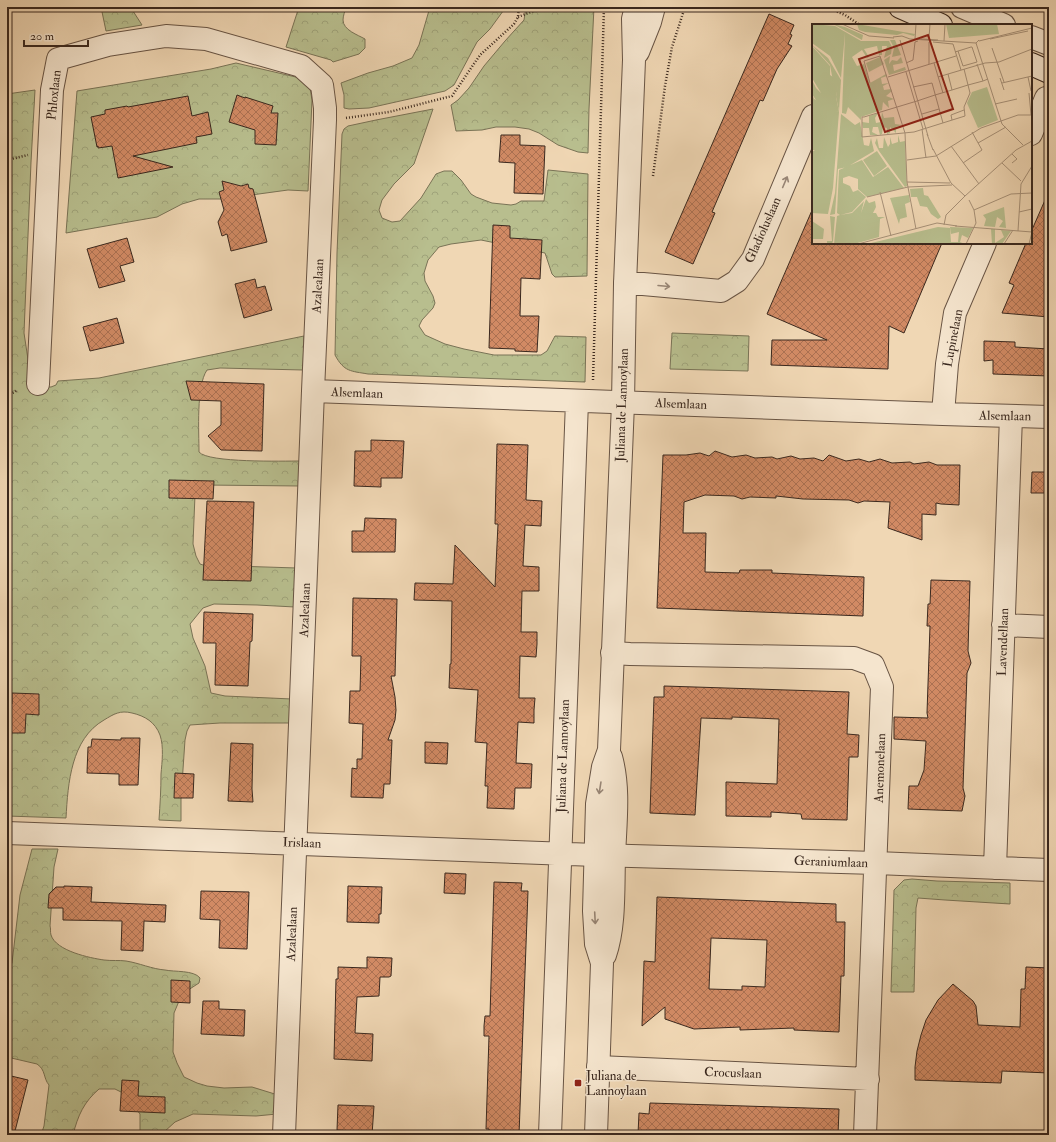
<svg xmlns="http://www.w3.org/2000/svg" width="1056" height="1142" font-family="'IM FELL Double Pica',serif">
	<style>
		.forest { fill: url(#forest-crowns); stroke: #797356 }
		.building { fill: url(#building-cross-hatch); stroke: #3a281e; fill-rule: evenodd }
		.lines { fill: none; stroke-linecap: round; stroke-linejoin: round }
		.minor-casing { stroke: #685444; stroke-width: 24 }
		.tertiary-casing { stroke: #685444; stroke-width: 24 }
		.secondary-casing { stroke: #3a281e; stroke-width: 24 }
		.path { stroke: #3a281e; stroke-width: 2.5; stroke-dasharray: 1 2; stroke-linecap: butt }
		.minor { stroke: #f5e5ce; stroke-width: 22 }
		.tertiary { stroke: #f5e5ce; stroke-width: 22 }
		.secondary { stroke: #f5e5ce; stroke-width: 22 }
		.oneway { stroke: #988676 }
		.poi-dot { fill: #8f2418; stroke: #f5e5ce; stroke-width: 1.5 }
		.labels { text-anchor: middle; dominant-baseline: central; stroke-width: 3; stroke-linejoin: round; paint-order: stroke }
		.street-label { font-size: 13px; fill: #3a281e; stroke: #f5e5ce }
		.poi-label { font-size: 13px; fill: #3a281e; stroke: #f5e5ce; text-anchor: start }
		.inset-road { fill: none; stroke: #a79178; stroke-width: 1 }
		.view { fill: #8f2418; fill-opacity: 0.15; stroke: #8f2418; stroke-width: 2 }
		.inset-edge { fill: none; stroke: #3a281e; stroke-width: 2 }
	</style>
	<defs>
		<pattern id="forest-crowns" width="20" height="18" patternUnits="userSpaceOnUse"><rect width="20" height="18" fill="#b8be8e"/><path d="M2 6a3 3 0 1 1 6 0M12 15a3 3 0 1 1 6 0" fill="none" stroke="#9fa37a"/></pattern>
		<pattern id="building-cross-hatch" width="8" height="8" patternUnits="userSpaceOnUse"><rect width="8" height="8" fill="#d18a64"/><path d="M0 0l8 8M0 8l8-8" fill="none" stroke="#ab7152"/></pattern>
	</defs>
	<rect width="100%" height="100%" fill="#f0d7b4"/>
	<filter id="stains"><feTurbulence type="fractalNoise" baseFrequency=".005" numOctaves="4"/><feColorMatrix values="0 0 0 0 .2 0 0 0 0 .09 0 0 0 0 .02 0 0 0 .5 -.17"/></filter>
	<radialGradient id="worn" r=".72"><stop offset=".6" stop-color="#630" stop-opacity="0"/><stop offset="1" stop-color="#630" stop-opacity=".3"/></radialGradient>
	<!-- forest -->
	<path class="forest" d="M101 7H125L133 11 142 25 106 31Z
		M299 7H346C345 11 343 16 343 20 343 30 358 35 365 39V48L359 54 333 62 331 60 286 47Z
		M430 7H506L490 29 477 42 454 85 445 91 369 108 349 109 344 108V95L341 83 368 73 393 66 412 58 419 45Z
		M526 7H594L589 109 588 153 578 152 558 145 539 133 529 129 515 127H496L482 130 456 131 451 105 458 100 469 88 484 66 505 41 524 20Z
		M236 63 300 78 310 88 312 100 308 191 288 190 222 199H199L182 204 157 217 66 233 77 91 211 69Z
		M35 90 31 162 24 333 32 386 51 387 56 385 58 381 99 378 304 336 303 370 220 368 207 370C196 386 199 432 199 452 208 463 283 461 301 461L300 486 203 485 195 495 193 544 196 556 200 564 203 565 297 568 295 607 257 605 214 604 203 608 190 624 193 638 205 666 211 693 225 696 292 699 291 723H220L190 725 187 731 185 740 181 799V821L159 820C160 805 161 790 161 774 162 762 164 747 160 735 155 722 145 716 132 713 120 710 114 714 104 720 71 739 68 783 66 818L7 816V94Z
		M433 109 414 164 394 184 382 200 379 210 382 218 392 222 400 221 421 198 436 174 444 171H452L461 180 471 194 476 197 492 203 511 205 516 204 521 201H544L548 170 588 174 587 276 555 277 552 274 545 253 481 240 451 244 439 247 428 260 424 273 425 281 433 296 435 303 433 308 422 320 419 326 425 335 445 344 464 349 494 355H541L547 351 555 336 586 337 585 382 368 374C351 371 344 372 335 355L337 253 342 134 344 129 348 126 376 120Z
		M672 333 749 336 748 371 670 369Z
		M32 849H58L54 867 50 926C51 928 50 932 51 935 56 951 90 958 104 960 112 961 119 960 126 961 139 963 152 969 165 970 174 972 194 970 200 978L199 983 182 994 174 1013 173 1052 177 1063 184 1077 197 1083 207 1086 224 1088 252 1087 278 1095 277 1114 256 1116 193 1114 175 1122 164 1132 163 1135H140V1114L125 1094 115 1089H99C84 1102 78 1115 73 1135H41L44 1126 49 1085C43 1078 46 1070 37 1064L7 1057V971L12 963 20 895Z
		M912 879 937 881 1010 883V904L945 900 918 898 916 908 914 992H891L894 890 904 880Z"/>
	<!-- building -->
	<path class="building" d="M769 14 794 25 790 34 792 35 788 44 792 46 777 69 763 101 760 100 712 212 715 213 693 264 665 252Z
		M237 95 245 98V97L273 106 271 113H278L276 145 255 144V130L229 122Z
		M188 96 192 116 208 112 212 134 196 137 197 143 133 156 173 167 118 178 112 146 98 148V146L97 147 91 117 105 114V110L127 106 128 107Z
		M501 135H520V145L545 146 543 194 514 193 515 163 499 162Z
		M222 181 241 186 248 184 249 188 253 189 267 242 231 251 227 234 222 236 218 222 224 210 219 192 224 190Z
		M1049 191V317L1002 313 1014 285 1009 283 1026 243H1031V232Z
		M813 208V243H942L904 333 889 326 888 369 771 365 772 340H827L767 314Z
		M493 225 510 226V238L542 240 540 279 521 278 520 316H539L537 352 515 351V349L489 348Z
		M127 238 134 262 120 266 125 281 99 288 87 249Z
		M255 279 257 288 265 286 272 310 244 318 235 284Z
		M117 318 124 343 90 351 83 327Z
		M984 341 1015 342V347L1049 349V376L993 374V360L984 361Z
		M186 381 264 384 262 451 221 450 208 436 221 425V401L191 400Z
		M371 440 404 441 402 478H381V487L354 486 355 451H371Z
		M497 444 528 445 526 500 542 501 541 526 525 525 523 566 539 567V591H522L521 632H537V644L536 657 520 656 519 698H535L534 710V723L518 722 516 763 532 764 531 788H515L514 809 487 808 488 786H485L487 743 475 742 478 690 449 688 450 664H451L452 601 414 600 415 583 453 584 455 545 495 587 498 524H495Z
		M715 451 732 457 746 455 755 458 772 457 777 459 791 456 800 459 814 458 823 461 829 455 846 461 859 459 869 462 880 459 892 463 910 462 914 464 929 462 937 465H960L959 505 941 504 936 503V515L922 514V540L888 528 890 502 864 501 858 503 849 500 803 499 776 496V498L750 497 742 499 734 496 705 495 684 502 683 533H706L705 572 739 573 740 570H772V573L864 577 863 616 657 608 663 455H686L700 453 709 456Z
		M1032 472H1049V493H1031Z
		M169 480 214 481 213 499 169 498Z
		M207 501 254 502 251 581 203 580Z
		M365 518 396 519 395 552H352V531H364Z
		M931 580 970 581 968 651 971 663 967 673 963 788 965 796 962 811 908 809 909 786H918L924 770 926 741 894 739V717L928 718 927 713 930 626H927L928 604H930Z
		M353 598 397 599 395 676H391L395 697 396 710 395 720 388 740H392L390 784H384L383 798 351 797 352 768 357 769V759H362L363 724 349 723 350 691H360L361 656H352Z
		M204 612 253 614 252 641 250 642 248 686 215 685 216 643H203Z
		M664 686 849 692 847 734 859 735 858 757H849L847 820 802 819 801 814 771 812V817L726 816V782L777 784 779 719 756 718 732 717V719L701 718 695 815 650 813 654 697H664Z
		M12 693 39 694V715L26 714 25 733H7V704H12Z
		M121 738H140L138 785H119V774L87 773 88 747H91L92 739 121 740Z
		M425 742 448 743 447 764 425 763Z
		M231 743 253 744 252 789 253 802 228 801Z
		M175 773 194 774 193 798H174Z
		M445 873 466 874 465 894 444 893Z
		M494 882 522 883 521 891H528L519 1135H489V1129H486L489 1036H484V1026L485 1016H490Z
		M64 886 92 887 91 902 166 905 165 922 144 921 143 951 121 950 122 921 63 920V908H48L49 894 56 887H64Z
		M348 886 382 887 381 914H379V923L347 922Z
		M201 891 249 892 247 949 219 948 220 920 200 919Z
		M657 897 836 904V922H845L844 976H841L839 1032 794 1030V1028L740 1030V1027L694 1029 665 1019V1007L642 1026 644 961 655 962ZM711 938 767 940 765 987 742 986V990L709 989Z
		M367 957 392 958 391 976 389 977H380L379 996 357 997 355 1033 373 1034 372 1061 334 1059 336 979H338V967L367 968Z
		M1026 967 1049 968V1073L1002 1071 1001 1083 915 1080V1067L917 1051 921 1035 926 1020 938 1000 953 984 973 1001 976 1006 978 1025 1020 1027 1021 989H1025Z
		M171 980 190 981V1003L171 1002Z
		M203 1001H219V1009L245 1010 244 1036 201 1034Z
		M7 1075 28 1080 14 1135H7Z
		M122 1080 139 1081 138 1096 165 1097V1113L120 1111Z
		M650 1103 839 1109 838 1135H751L750 1132 726 1130 724 1135 638 1134 639 1113 649 1114Z
		M338 1105 374 1106 372 1135H354V1131L337 1130Z"/>
	<g class="lines">
		<defs>
			<path id="minor" d="M962 7 1004 25
				M1031 37 1049 44
				M1031 134 1046 98
				M625 284H643L721 291 737 281 753 259 813 116
				M38 384 52 90 58 59 108 45 166 36 206 39 301 66 322 85 325 108V120L313 391 284 1135
				M313 391 943 414 1049 417
				M943 414 947 364 955 313 985 243
				M1003 625 1049 627
				M612 653 630 654 854 658 873 665 882 687 865 1135
				M7 833 596 855 876 863 1049 870
				M995 868 1011 416
				M598 1067 868 1079
				M550 1135 577 401"/>
			<path id="tertiary" d="M638 52 650 22 654 7
				M605 955C615 926 613 889 614 858 615 825 620 789 611 757
				M596 1135 602 963 596 944 594 911 597 804 603 767 609 750 623 403 625 284 634 60 633 19 636 7"/>
			<path id="secondary" d="M900 7 941 25
				M1031 64 1049 72"/>
		</defs>
		<!-- minor casing -->
		<use href="#minor" class="minor-casing"/>
		<!-- tertiary casing -->
		<use href="#tertiary" class="tertiary-casing"/>
		<!-- secondary casing -->
		<use href="#secondary" class="secondary-casing"/>
		<!-- path -->
		<path class="path" d="M826 7 845 15 860 25
			M518 17 544 7
			M346 118 389 112 452 96 480 55 514 24 518 17 519 7
			M7 160 28 155
			M653 176 665 86 672 47 685 7
			M593 380 604 7
			M7 395 15 392 17 390"/>
		<!-- minor -->
		<use href="#minor" class="minor"/>
		<!-- tertiary -->
		<use href="#tertiary" class="tertiary"/>
		<!-- secondary -->
		<use href="#secondary" class="secondary"/>
	</g>
	<!-- one-way arrows -->
	<defs><path id="oneway-shaft" d="M-6 0H5M1.5-3L5.5 0L1.5 3" fill="none" stroke-width="1.6" stroke-linecap="round" stroke-linejoin="round"/></defs>
	<g class="oneway">
		<use href="#oneway-shaft" transform="translate(785 182) rotate(-67)"/>
		<use href="#oneway-shaft" transform="translate(664 286) rotate(5)"/>
		<use href="#oneway-shaft" transform="translate(600 788) rotate(99)"/>
		<use href="#oneway-shaft" transform="translate(595 918) rotate(87)"/>
	</g>
	<!-- markers -->
	<rect class="poi-dot" x="574" y="1079" width="8" height="8" rx="2"/>
	<g class="labels">
		<!-- street labels -->
		<g class="street-label">
			<text transform="translate(54 95) rotate(-84)">Phloxlaan</text>
			<text transform="translate(763 230) rotate(-66)">Gladioluslaan</text>
			<text transform="translate(318 286) rotate(-87)">Azalealaan</text>
			<text transform="translate(953 338) rotate(-79)">Lupinelaan</text>
			<text transform="translate(357 393) rotate(2)">Alsemlaan</text>
			<text transform="translate(681 404) rotate(2)">Alsemlaan</text>
			<text transform="translate(622 405) rotate(-88)">Juliana de Lannoylaan</text>
			<text transform="translate(1005 416) rotate(1)">Alsemlaan</text>
			<text transform="translate(305 610) rotate(-88)">Azalealaan</text>
			<text transform="translate(1003 642) rotate(-88)">Lavendellaan</text>
			<text transform="translate(563 756) rotate(-88)">Juliana de Lannoylaan</text>
			<text transform="translate(880 768) rotate(-88)">Anemonelaan</text>
			<text transform="translate(302 843) rotate(2)">Irislaan</text>
			<text transform="translate(831 862) rotate(2)">Geraniumlaan</text>
			<text transform="translate(292 934) rotate(-88)">Azalealaan</text>
			<text transform="translate(733 1073) rotate(2)">Crocuslaan</text>
		</g>
		<!-- poi labels -->
		<g class="poi-label">
			<text x="586" y="1076">Juliana de<tspan x="586" dy="15">Lannoylaan</tspan></text>
		</g>
	</g>
	<!-- overview -->
	<g transform="translate(812 24)">
		<rect width="220" height="220" fill="#f0d7b4"/>
		<path d="M21 0 33 3 51 11 50 16ZM134 0H185L187 10 137 14ZM0 22 18 42V51L27 57 24 73 27 88 10 85 0 70V56L4 64 9 69 0 54ZM0 197 12 205 11 215H0Z" fill="#b8be8e"/>
		<path d="M0 0 23 2 49 17H77L80 23 79 30 72 34 75 22H70V31H67L65 22 52 25 57 33 55 34 50 26 40 33 45 42 52 40 58 59 74 50 75 52 69 54 70 60 77 59 71 62 72 66 79 65 80 67 74 72 82 75 76 77 77 84 71 78 70 86 49 93V96L36 83 34 90 30 89 33 9 29 54 18 32 0 19ZM45 0 103 10 102 12 91 9 85 11 53 8 47 6ZM78 16H83L89 31 80 33 82 24ZM0 21 16 34 29 56 27 87 24 73 26 57H21L18 41ZM78 32 77 40 80 36 85 37 89 33 91 39 81 41 82 47 93 43 94 46 77 51 72 36ZM68 33 72 40 57 48 54 39ZM0 70 2 75 9 78 10 84H17L27 88 21 164 16 190 0 189V128L3 126H0ZM70 88 72 94 82 93 83 100 90 101 84 103V109L78 103V109L75 110V104L71 103 70 110 68 111 66 103H61L60 108 66 111H58L57 104H51L50 98 57 99V92L66 89 63 94 64 99 69 98ZM29 90 43 101 48 98 52 121 57 122 59 114 62 127 35 143 26 145 23 190 18 191 23 169ZM86 111 88 118 93 117 95 162 93 163 67 127 63 119 65 114 67 124H71L72 113 76 123 78 120V113L80 120 86 118ZM65 127 75 142 62 152 51 136ZM50 136 61 153 76 143 92 164 55 173 46 165V155L37 152 31 154V159L38 162 41 168 46 166 54 173 40 188 28 191 40 189 52 177 49 189 54 175 57 179 63 177 64 183 61 189H64L66 193H73L68 195 67 213 42 220H22L25 192 28 191 25 189 27 146ZM111 164 112 171 116 172 129 193 126 195 119 190 115 183 108 182 105 173H99L98 165ZM97 171 98 178 93 180 95 193 88 195 87 200 78 174ZM192 183 194 204 187 203 191 197 185 193 183 203 172 202 174 195 171 191ZM18 192 23 193 21 217 20 220H15V217H20ZM126 203 138 204 139 218H146L147 208 139 210 138 203 161 204 156 214 150 211 148 218 153 220H55ZM179 205H183V219L192 213 189 206 199 207 190 220H180Z" fill="#b8be8e"/>
		<path d="M175 63 186 96 166 104 155 79 160 68Z" fill="#b8be8e"/>
		<path class="inset-road" d="M30 0 57 12 82 14M81 13 90 12 98 15 164 19 167 16M117 14 118 0M103 15 104 0M109 15 126 16M178 15 216 7M88 16 116 112M132 17 133 0M167 17 220 4M117 18V40M121 18 141 20 149 46M164 19 190 100 211 121M180 24 192 58M143 28 159 23H160L165 38 151 42 146 27M94 39 101 36 103 18 106 17M122 39 131 69M165 40 171 57M152 45 158 69 152 83 153 92 102 108 50 113V93H52L105 77 123 71 140 66 156 61 171 57 176 55M94 48 111 105M136 50 140 66M76 53 144 32M126 53 173 39 187 38 220 25M216 53 219 67M188 54 192 66M58 59 52 37 68 32 93 109 95 158 104 205M190 59 220 52M101 63 120 59 131 99M217 69 219 91M183 80 205 75M110 90 127 85M140 96 139 91 152 86M110 105 114 134M115 110 121 126M166 119 194 103M139 122 167 160M121 125 139 159 153 172M200 130 205 135 200 139M95 136 124 132 169 104 206 91H220M151 139 170 126 160 108M190 139 209 157M95 158 138 159M68 168 79 212M55 173 96 163 140 161M162 186 199 170 220 169M207 188 220 185M132 201 134 191 153 172 204 126 220 117M143 202 220 208M206 207 209 160 220 142M46 220 125 199 145 202M154 220 164 199 162 186 157 176M192 220 201 206M217 220 220 208"/>
		<path class="view" d="M116 11 141 85 73 108 47 35Z"/>
		<rect width="220" height="220" class="inset-edge"/>
	</g>
	<!-- margin -->
	<rect width="1056" height="1142" fill="none" stroke="#f0d7b4" stroke-width="24"/>
	<rect x="8" y="8" width="1040" height="1126" fill="none" stroke="#3a281e" stroke-width="2"/>
	<rect x="12" y="12" width="1032" height="1118" fill="none" stroke="#3a281e"/>
	<!-- scale -->
	<path d="M24 40v6h64v-6" fill="none" stroke="#3a281e" stroke-width="2"/>
	<text x="30" y="40" font-size="12" fill="#3a281e" stroke="#f5e5ce" stroke-width="3" paint-order="stroke">20 m</text>
	<rect width="100%" height="100%" filter="url(#stains)"/>
	<rect width="100%" height="100%" fill="url(#worn)"/>
</svg>
